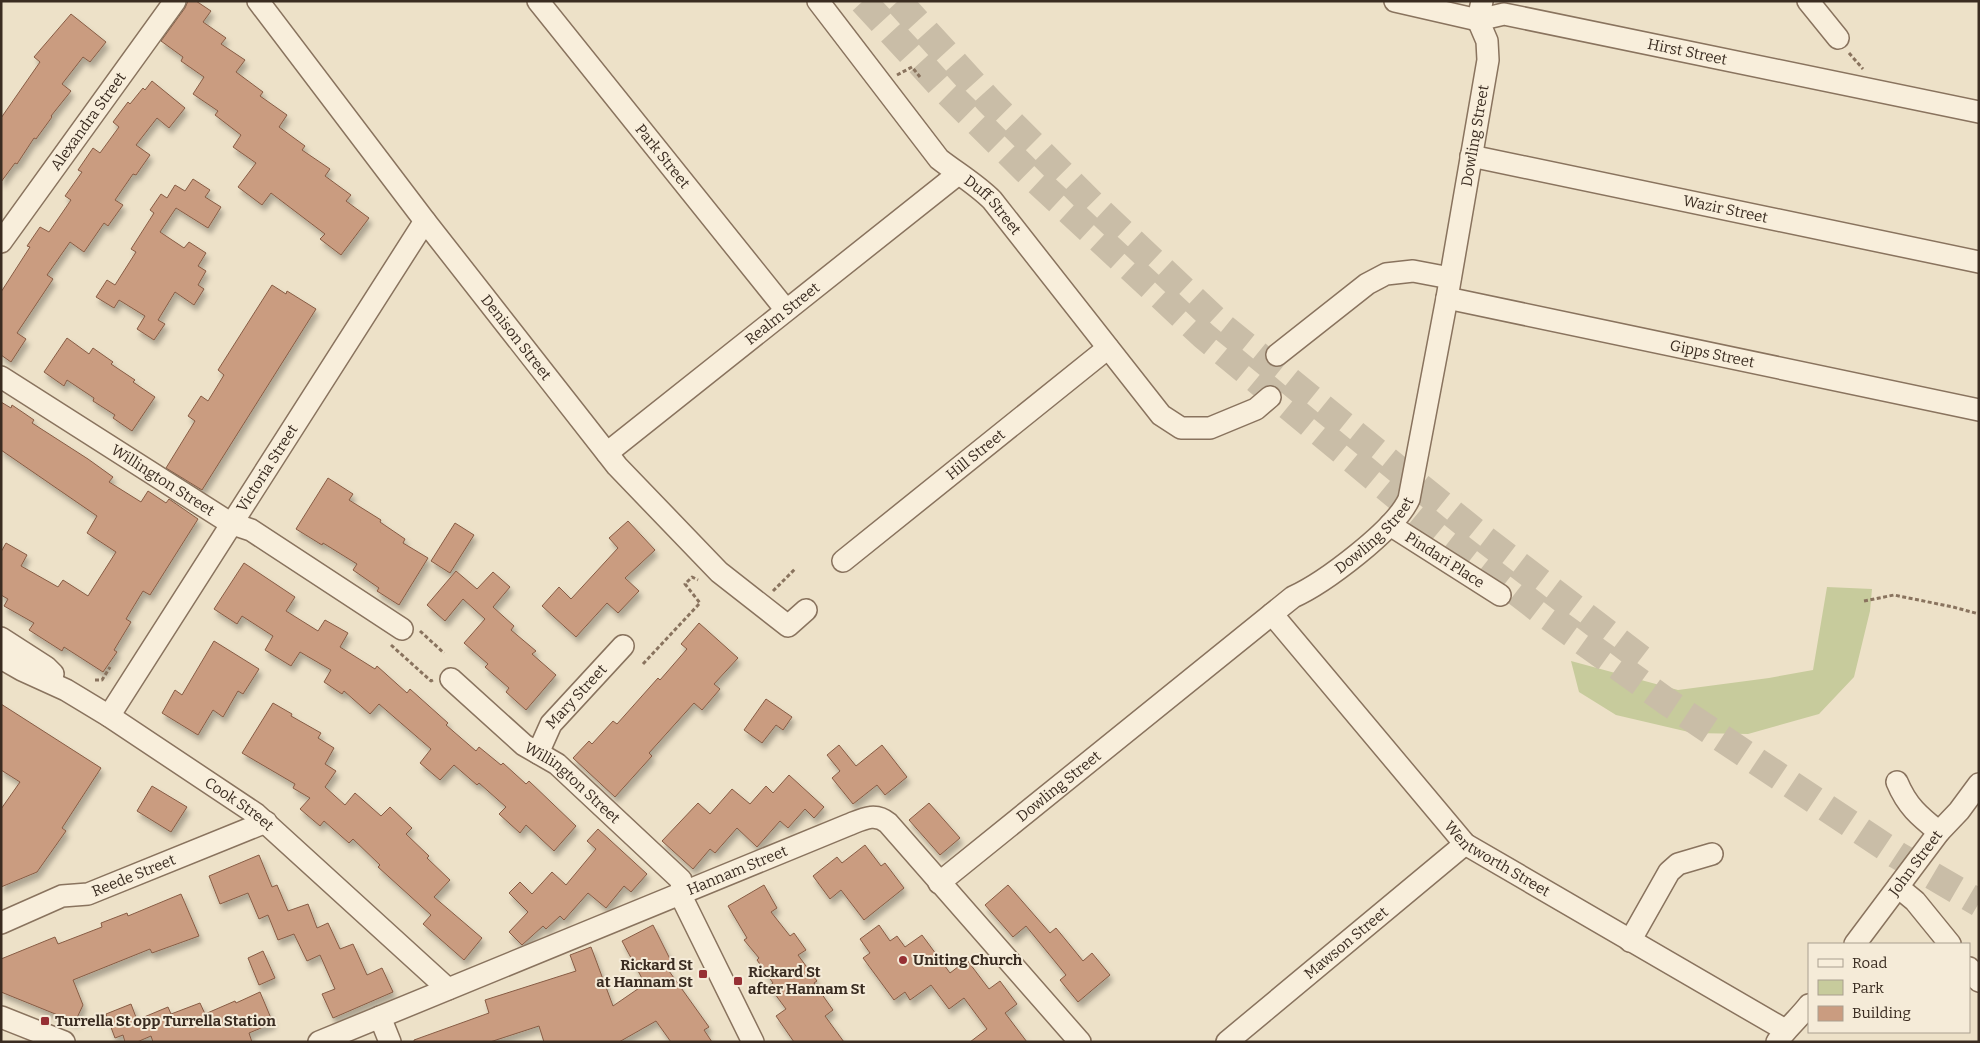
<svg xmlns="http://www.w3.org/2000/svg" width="1980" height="1043" font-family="Bitter,serif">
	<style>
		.green { fill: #c7cb9c }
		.building { fill: #ca9c80; stroke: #875c44; filter: url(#shadow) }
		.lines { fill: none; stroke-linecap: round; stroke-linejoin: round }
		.highway-tunnel { stroke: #c9bda7; stroke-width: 28; stroke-dasharray: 28 14; stroke-linecap: butt }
		.minor-casing { stroke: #89735e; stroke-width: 24 }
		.path { stroke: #89735e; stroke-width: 3; stroke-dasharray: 4 2.5; stroke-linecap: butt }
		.minor { stroke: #f8eedb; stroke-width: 21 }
		.poi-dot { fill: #963034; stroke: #f5ebd8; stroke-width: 2 }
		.labels { text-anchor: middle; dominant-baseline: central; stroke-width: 4; stroke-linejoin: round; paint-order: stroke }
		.street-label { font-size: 15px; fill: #3a2c21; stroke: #f5ebd8 }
		.poi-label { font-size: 15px; font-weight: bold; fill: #3a2c21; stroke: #f5ebd8; text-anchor: start }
	</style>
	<defs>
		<filter id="shadow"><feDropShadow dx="3" dy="5.5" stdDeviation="2.5" flood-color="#0004"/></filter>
	</defs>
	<rect width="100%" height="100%" fill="#ede1c8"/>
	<!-- green -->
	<path class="green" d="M1827 587 1872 589 1870 611 1854 677 1819 714 1748 734 1693 733 1616 715 1579 692 1571 661 1678 690 1769 678 1813 670Z"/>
	<!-- building -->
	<path class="building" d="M188 1H196L211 11 203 22 226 38 221 44 245 60 236 72 263 92 260 96 287 115 279 127 305 146 302 150 330 169 325 176 351 195 346 201 369 218 341 255 320 239 325 234 271 193 262 205 238 187 256 163 233 147 241 135 215 115 218 111 193 94 204 77 181 61 183 57 161 41 185 8Z
		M71 14 106 42 90 62 83 57 62 84 71 91 51 116 52 117 36 139 34 138 17 164 15 163 1 182V118L40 62 34 57Z
		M152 81 185 108 169 128 157 118 136 145 150 155 136 175 133 174 115 200 123 205 108 226 104 223 84 252 70 242 47 275 53 279 17 333 26 339 11 362 1 355V292L30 247 27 246 40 227 49 232 71 200 65 196 82 172 78 170 93 148 100 153 119 127 113 122 128 102 130 104 143 88 145 90Z
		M193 179 210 190 205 197 221 207 208 228 176 208 160 232 184 248 189 242 206 253 198 266 206 271 198 285 204 289 194 305 175 292 158 320 165 324 154 340 137 329 145 316 119 300 114 308 96 297 107 280 115 285 136 252 131 249 154 213 150 210 161 194 167 198 175 185 185 191Z
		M272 285 286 294 287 291 316 309 202 490 166 468 195 421 188 416 201 396 208 401 224 375 218 370Z
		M67 338 89 354 93 348 113 362 111 364 135 380 133 382 155 397 132 431 113 418 115 415 93 401 94 398 67 380 64 386 44 372Z
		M1 402 11 408 12 405 34 420 32 423 88 459 113 477 109 482 141 502 148 491 166 503 169 499 198 519 150 595 143 591 126 619 131 622 114 650 117 652 103 672 64 647 62 651 29 630 34 623 4 606 8 599 1 595V552L6 543 27 555 21 566 58 587 63 580 88 596 116 552 87 533 97 516 1 450Z
		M328 478 353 494 349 500 381 520 380 522 405 539 403 543 428 558 399 605 377 591 379 588 353 570 357 564 323 543 322 545 296 529Z
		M628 521 655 550 625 578 639 591 618 613 607 603 576 637 542 606 559 587 571 599 618 548 609 538Z
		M455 523 474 535 450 573 431 561Z
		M244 563 295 597 286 611 318 631 325 620 348 633 340 647 375 669 377 666 407 693 410 689 448 723 446 725 476 751 479 747 501 765 503 763 526 784 529 781 576 826 554 851 526 825 520 833 499 814 506 807 479 783 477 785 454 765 440 780 420 763 431 749 379 704 370 714 344 691 342 694 324 682 331 670 300 652 291 666 265 650 273 636 242 616 237 624 214 609Z
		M456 571 477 589 493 572 510 587 493 607 514 626 511 630 536 651 532 654 556 675 526 710 506 692 509 688 485 667 488 664 464 643 485 619 463 599 445 621 427 605Z
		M699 623 738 658 714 684 720 689 702 710 694 703 649 753 652 756 615 797 573 758 589 741 592 744 613 721 617 724 658 678 660 680 687 649 681 644Z
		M214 641 259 669 243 694 238 691 223 717 213 710 198 735 162 713 175 690 182 695Z
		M766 699 792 717 783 730 776 725 762 743 744 730Z
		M273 703 292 714 291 716 321 733 318 738 334 748 325 764 336 771 325 787 345 805 355 793 381 816 390 807 412 828 406 834 429 856 427 858 450 880 434 897 482 938 464 960 423 924 431 915 378 867 380 865 353 839 349 843 324 821 320 826 300 809 310 798 293 788 295 784 242 753Z
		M1 704 101 768 62 828 66 831 37 872 1 887V809L20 782 1 770Z
		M839 745 856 766 882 745 907 777 885 795 877 785 853 804 832 778 840 771 827 755Z
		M789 775 824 807 814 818 805 809 788 828 780 821 757 847 737 828 715 853 710 849 693 869 662 841 698 803 710 814 732 789 750 804 766 786 773 793Z
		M152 786 187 807 171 832 137 811Z
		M929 803 960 838 940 855 909 820Z
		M598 829 647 874 631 892 624 886 606 908 588 893 564 920 560 916 546 929 543 926 522 945 509 932 528 912 509 893 520 882 532 894 552 872 566 885 596 849 587 841Z
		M865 845 881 866 885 863 904 888 864 920 841 890 830 899 813 876 837 857 842 863Z
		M259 855 272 887 277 885 288 911 308 904 317 928 328 923 340 949 353 944 367 975 382 968 393 992 333 1018 322 994 335 989 320 955 307 961 294 934 278 940 268 915 259 919 248 893 220 904 209 876Z
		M764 885 777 908 771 912 790 936 794 933 806 950 798 955 817 981 814 983 833 1010 825 1016 844 1042H794L776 1016 786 1009 769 986 773 983 757 960 759 958 744 940 747 938 728 906Z
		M1008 885 1050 933 1056 928 1083 961 1092 953 1110 975 1078 1002 1060 980 1066 975 1026 926 1013 937 985 905Z
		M181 894 199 936 152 953 150 949 73 980 83 1005 75 1022 1 992V959L55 937 58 944 102 927 101 923 127 913 128 916Z
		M653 925 671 961 664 964 709 1027 704 1030 712 1042H671L656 1021 619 1042H544L539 1026 490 1042H414V1040L489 1013 485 1000 576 971 570 955 591 947 613 1006 645 984 622 941Z
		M879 925 890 941 897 936 905 947 922 935 950 973 967 960 989 989 1000 981 1017 1004 1005 1013 1027 1042H970L987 1029 964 998 949 1009 931 985 910 1000 905 992 894 1000 863 958 870 953 860 939Z
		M263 951 275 978 259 985 248 958Z
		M260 992 273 1023 249 1033 252 1042H153L151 1036 137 1042H125L123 1035 115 1038 106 1014 131 1004 137 1020 168 1007 171 1014 200 1003 205 1014 235 1001 236 1003Z"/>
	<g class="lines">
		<!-- highway-tunnel -->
		<path class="highway-tunnel" d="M863 1 944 89 1036 180 1204 336 1440 532 1549 617 1666 701 1897 855 1979 903
			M898 1 989 101 1095 207 1224 328 1479 535 1644 661"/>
		<defs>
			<g id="minor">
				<path id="s1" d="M258 1 425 221 617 466 719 572 788 626 806 610"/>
				<path id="s2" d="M538 1 786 310"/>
				<path id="s3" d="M818 1 939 159C957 173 976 184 992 200L1161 415 1181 428H1210L1256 409 1270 397"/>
				<path id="s4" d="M1395 1 1478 20 1504 14 1979 112"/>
				<path d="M1808 1 1838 38"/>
				<path id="s5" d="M1471 156 1979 262"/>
				<path id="s6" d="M1 242 175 1"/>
				<path id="s7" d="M1447 298 1979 410"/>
				<path d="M1277 355 1367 284 1386 274 1413 271 1450 278"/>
				<path id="s8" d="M1 377 230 523 251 530 402 629"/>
				<path id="s9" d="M607 453 958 174"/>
				<path id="s10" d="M1390 525 1500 595"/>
				<path id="s11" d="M843 561 1108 348"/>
				<path id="s12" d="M1272 614 1465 844 1785 1030"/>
				<path d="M1 638 46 667 53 674"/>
				<path id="s13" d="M1 658 22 670 66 690 109 716 256 814 448 989"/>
				<path id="s14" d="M451 679 524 745 557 764 681 880 683 900 753 1042"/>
				<path id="s15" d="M109 716 425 221"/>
				<path id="s16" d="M538 753 551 724 623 646"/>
				<path d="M1897 782C1907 806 1919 816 1939 832"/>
				<path id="s17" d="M939 883 1293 597C1324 583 1395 530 1409 499L1447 298 1488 60 1487 41 1478 20 1482 1"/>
				<path d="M1898 887 1915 901 1950 944"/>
				<path id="s18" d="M1 923 62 896 88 894 266 822"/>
				<path d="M1630 941 1669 872 1678 864 1712 854"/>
				<path id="s19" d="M1855 944 1939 832 1959 811 1979 784"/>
				<path d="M1969 968 1979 981"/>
				<path d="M1 1017 64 1042"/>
				<path d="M380 1017 390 1042"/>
				<path id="s20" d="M319 1042 848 825C863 819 875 812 888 823L1080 1042"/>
				<path id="s21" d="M1227 1042 1465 844"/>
				<path d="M1777 1042C1787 1028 1799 1018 1809 1005"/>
			</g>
		</defs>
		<!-- minor casing -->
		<use href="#minor" class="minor-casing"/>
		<!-- path -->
		<path class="path" d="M1849 53 1863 69
			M897 75 912 67 920 77
			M773 591 795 569
			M1864 601 1894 595 1953 607 1979 614
			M420 631 444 653
			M391 645 431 681 433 680
			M643 664 700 603 685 584 692 577 698 580
			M95 680H102L110 667"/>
		<!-- minor -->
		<use href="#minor" class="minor"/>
	</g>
	<!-- markers -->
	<g class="poi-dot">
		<circle cx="903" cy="960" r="5"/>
		<rect x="698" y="969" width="10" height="10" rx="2.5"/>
		<rect x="733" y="976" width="10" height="10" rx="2.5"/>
		<rect x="40" y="1016" width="10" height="10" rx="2.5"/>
	</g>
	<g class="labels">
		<!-- street labels -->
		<g class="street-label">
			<text stroke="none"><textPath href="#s4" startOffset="299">Hirst Street</textPath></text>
			<text stroke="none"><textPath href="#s6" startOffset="149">Alexandra Street</textPath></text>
			<text stroke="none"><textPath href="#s17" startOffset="978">Dowling Street</textPath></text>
			<text stroke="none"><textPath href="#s2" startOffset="199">Park Street</textPath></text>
			<text stroke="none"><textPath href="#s3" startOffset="270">Duff Street</textPath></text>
			<text stroke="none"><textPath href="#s5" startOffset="260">Wazir Street</textPath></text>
			<text stroke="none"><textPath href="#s9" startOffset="224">Realm Street</textPath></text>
			<text stroke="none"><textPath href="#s1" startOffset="424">Denison Street</textPath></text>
			<text stroke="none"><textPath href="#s7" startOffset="271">Gipps Street</textPath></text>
			<text stroke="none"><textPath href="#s11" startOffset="170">Hill Street</textPath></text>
			<text stroke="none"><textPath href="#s15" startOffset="294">Victoria Street</textPath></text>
			<text stroke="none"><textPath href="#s8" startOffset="192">Willington Street</textPath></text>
			<text stroke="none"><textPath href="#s17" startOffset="558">Dowling Street</textPath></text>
			<text stroke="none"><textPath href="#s10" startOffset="65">Pindari Place</textPath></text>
			<text stroke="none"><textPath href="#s16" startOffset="69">Mary Street</textPath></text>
			<text stroke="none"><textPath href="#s14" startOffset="160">Willington Street</textPath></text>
			<text stroke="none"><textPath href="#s17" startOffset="154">Dowling Street</textPath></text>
			<text stroke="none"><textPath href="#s13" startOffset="280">Cook Street</textPath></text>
			<text stroke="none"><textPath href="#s12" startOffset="335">Wentworth Street</textPath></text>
			<text stroke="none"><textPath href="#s19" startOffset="101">John Street</textPath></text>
			<text stroke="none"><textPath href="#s20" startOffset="452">Hannam Street</textPath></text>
			<text stroke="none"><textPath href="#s18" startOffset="142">Reede Street</textPath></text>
			<text stroke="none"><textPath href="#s21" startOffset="155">Mawson Street</textPath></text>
		</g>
		<!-- poi labels -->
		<g class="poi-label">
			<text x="913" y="960">Uniting Church</text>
			<text x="693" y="965" text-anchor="end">Rickard St<tspan x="693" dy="17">at Hannam St</tspan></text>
			<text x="748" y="972">Rickard St<tspan x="748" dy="17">after Hannam St</tspan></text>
			<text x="55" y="1021">Turrella St opp Turrella Station</text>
		</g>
	</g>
	<!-- border -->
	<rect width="1980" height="1043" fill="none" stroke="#3a2c21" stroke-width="5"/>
	<!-- legend -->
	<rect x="1808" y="943" width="162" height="90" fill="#f5ebd8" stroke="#aa9f8f"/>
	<rect x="1818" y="959" width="25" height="8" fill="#f8eedb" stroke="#aa9f8f"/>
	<text x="1852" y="968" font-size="15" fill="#3a2c21">Road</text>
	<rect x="1818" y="980" width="25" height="15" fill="#c7cb9c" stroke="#aa9f8f"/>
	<text x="1852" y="993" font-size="15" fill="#3a2c21">Park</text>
	<rect x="1818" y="1006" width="25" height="15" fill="#ca9c80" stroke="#aa9f8f"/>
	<text x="1852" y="1018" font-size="15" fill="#3a2c21">Building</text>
</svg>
